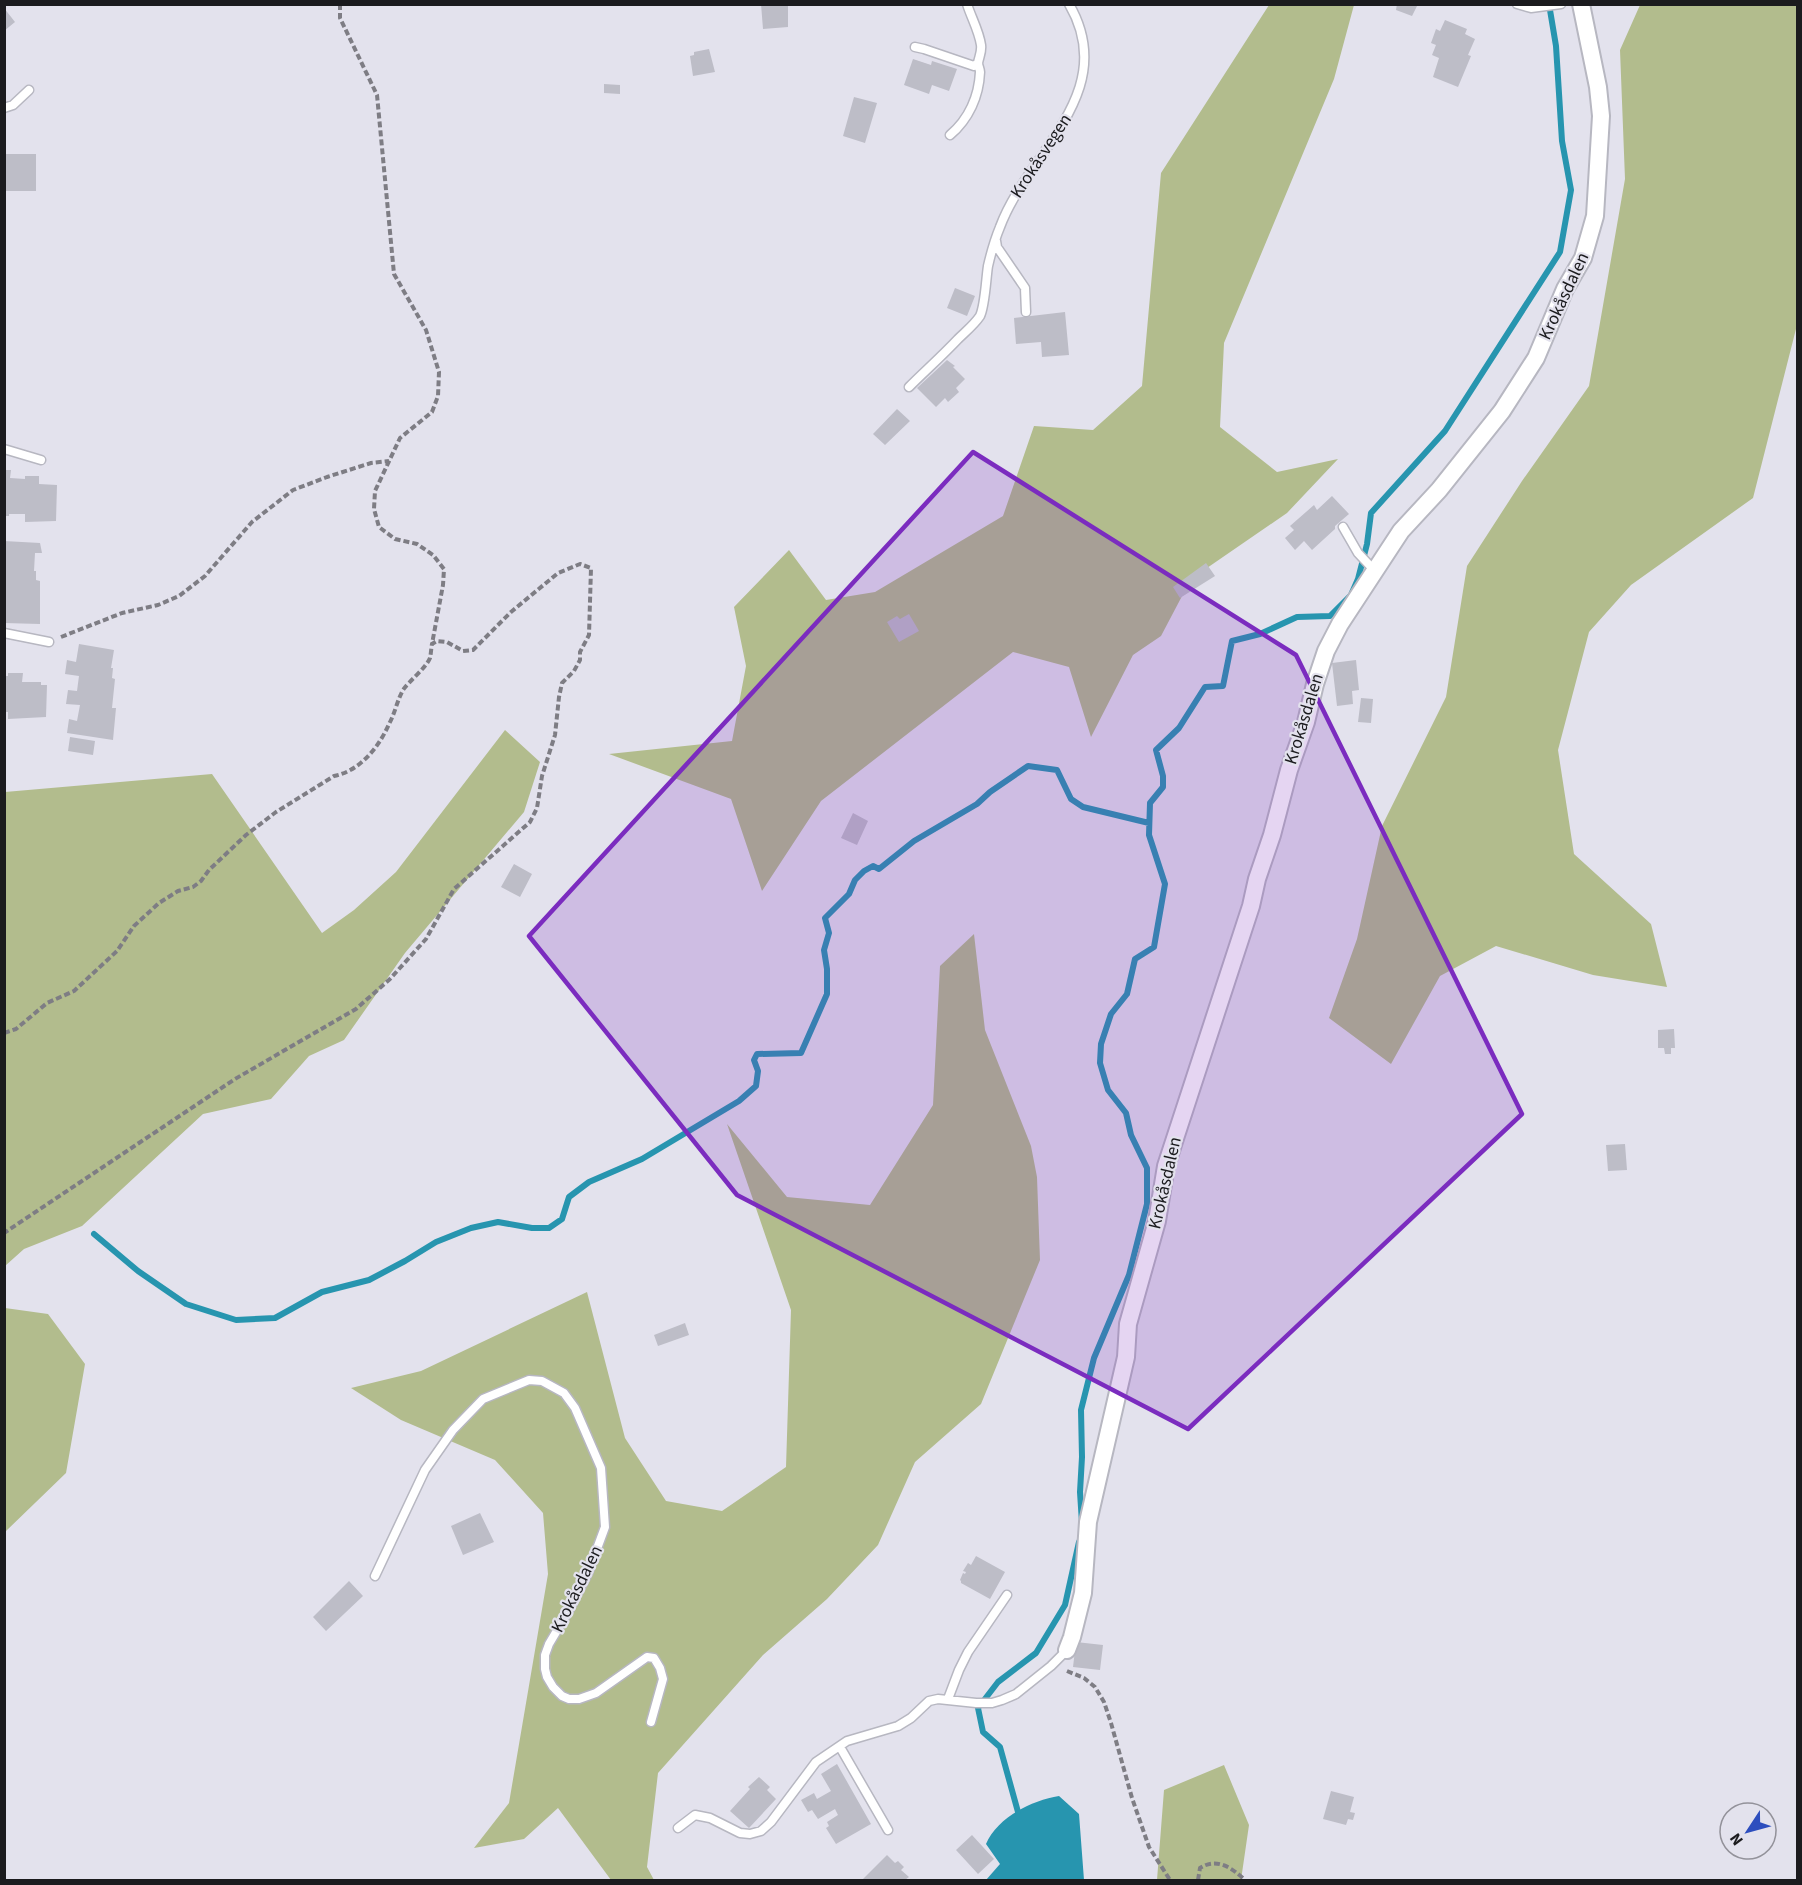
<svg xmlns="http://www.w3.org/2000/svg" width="1802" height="1885" font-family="'Source Sans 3',sans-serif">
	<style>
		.green { fill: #b2bc8d }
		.water { fill: #2795af }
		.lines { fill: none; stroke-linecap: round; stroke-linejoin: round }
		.stream { stroke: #2795af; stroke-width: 6 }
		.building { fill: #bdbdc7 }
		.service-casing { stroke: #b7b7c1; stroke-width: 11 }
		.minor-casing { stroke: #b7b7c1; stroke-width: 20 }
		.path { stroke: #7e7d84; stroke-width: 4; stroke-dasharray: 6 3; stroke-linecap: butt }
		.service { stroke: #fff; stroke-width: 8 }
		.minor { stroke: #fff; stroke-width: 16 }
		.marked { fill: #7b2cbf; fill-opacity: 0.2; stroke: #7b2cbf; stroke-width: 4.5; stroke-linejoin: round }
		.labels { text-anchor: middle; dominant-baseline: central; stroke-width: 4.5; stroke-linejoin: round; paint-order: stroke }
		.street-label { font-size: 18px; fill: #1b1b1e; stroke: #e3e2ed }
	</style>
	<rect width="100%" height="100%" fill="#e3e2ed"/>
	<!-- green -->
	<path class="green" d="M1269 5H1354L1334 79 1224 343 1220 427 1277 472 1338 459 1287 513 1191 579 1161 636 1133 655 1091 737 1069 667 1013 652 821 801 762 891 731 799 609 754 732 741 746 666 734 607 789 550 826 600 875 592 1003 516 1034 426 1093 430 1142 386 1161 173Z
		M1640 5H1798L1797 325 1753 498 1631 585 1589 632 1558 750 1574 854 1651 924 1667 987 1593 975 1496 946 1440 976 1391 1064 1329 1018 1357 939 1382 826 1446 697 1467 566 1522 481 1589 386 1625 179 1620 50Z
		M505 730 540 762 524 812 405 953 344 1040 309 1056 271 1099 203 1114 82 1226 24 1249 5 1266V792L212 774 322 933 354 910 396 872Z
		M974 934 985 1030 1031 1146 1037 1177 1040 1260 981 1404 915 1462 878 1545 827 1599 763 1655 658 1773 647 1867 654 1880H611L558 1808 524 1839 474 1848 509 1803 548 1574 543 1513 495 1460 401 1420 351 1388 421 1371 587 1292 625 1438 666 1501 722 1511 786 1467 791 1310 727 1124 787 1197 870 1205 933 1105 940 966Z
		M5 1308 48 1314 85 1364 66 1473 5 1532Z
		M1224 1765 1249 1825 1241 1880H1157L1164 1790Z"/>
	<!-- water -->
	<path class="water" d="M1059 1796 1079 1814 1084 1880H986L1000 1864 986 1844C997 1818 1032 1800 1059 1796Z"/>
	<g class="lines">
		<!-- stream -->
		<path class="stream" d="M94 1234 138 1271 186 1304 236 1320 275 1318 322 1292 369 1280 405 1261 436 1242 471 1228 498 1222 532 1228H549L562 1219 569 1197 589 1182 642 1159 739 1101 756 1086 758 1071 754 1060 757 1054 801 1053 827 994V969L824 950 829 933 825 918 849 894 855 880 864 871 873 866 879 869 914 841 977 804 990 792 1028 766 1057 770 1071 799 1083 807 1149 823
			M1082 1523 1080 1492 1082 1457 1081 1410 1094 1358 1129 1275 1147 1204V1168L1131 1135 1126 1113 1108 1090 1100 1063 1101 1044 1111 1014 1127 994 1135 959 1154 947 1165 884 1149 835 1150 803 1163 787V776L1156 750 1179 728 1205 687 1223 686 1232 641 1260 634 1297 617 1330 616 1351 595 1358 579 1367 544 1371 513 1445 431 1560 252 1571 190 1562 141 1556 46 1549 4
			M1018 1812 1000 1747 983 1732 978 1708 998 1682 1036 1653 1065 1605 1079 1542"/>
	</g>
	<!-- building -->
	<path class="building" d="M761 4H788V27L763 29Z
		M1397 4H1418L1412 16 1396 10Z
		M4 8 15 22 4 31Z
		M1445 20 1467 29 1465 34 1475 39 1468 55 1471 56 1458 87 1433 77 1439 58 1432 55 1436 45 1431 43 1436 29 1440 31Z
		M709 49 715 72 693 76 690 56 694 55V52Z
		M913 59 931 65 932 61 957 69 949 91 932 85 929 94 904 85Z
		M604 84 620 85V94L604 93Z
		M854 97 877 103 865 143 843 136Z
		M4 154H36V191H4Z
		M955 288 975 296 967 316 947 308Z
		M1065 312 1069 355 1042 357 1041 342 1016 344 1014 318Z
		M947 360 955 366 953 367 965 379 956 388 959 392 948 402 945 398 936 407 917 388Z
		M897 409 910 421 885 445 873 434Z
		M4 470H11L10 478 25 479V476H39V484L57 485 56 521 25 522V514H9V516H4Z
		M1332 496 1349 514 1335 526V529L1312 550 1304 541 1295 550 1285 538 1294 530 1290 526 1314 505 1317 510Z
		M4 541 40 543 42 553H35L34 571H36V580L40 581V624L4 623Z
		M1206 563 1215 576 1180 598 1173 587Z
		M909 614 919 631 899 642 887 622 897 616 900 619Z
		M79 644 114 650 111 668H113L112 678 115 679 112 708H116L113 740 67 733 69 719 77 721 80 705 66 704 68 690 77 691 79 676 65 674 67 660 76 662Z
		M1356 660 1359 690 1352 691 1353 704 1337 706 1332 663Z
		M8 673H23L22 682H41V685H47L46 717 8 719V712H4V676H8Z
		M1361 698 1373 699 1371 723 1358 722Z
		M70 737 95 741 93 755 68 751Z
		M853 813 868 821 857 845 841 838Z
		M514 864 532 874 520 897 501 887Z
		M1674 1029 1675 1048H1671V1054H1665L1664 1048H1658V1030Z
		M1625 1144 1627 1170 1608 1171 1606 1145Z
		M685 1323 689 1335 658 1346 654 1335Z
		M480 1513 494 1542 463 1555 451 1526Z
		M976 1556 1005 1572 990 1599 961 1583V1581L960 1580 963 1573 965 1574 966 1572 963 1571 968 1563 971 1565Z
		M349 1581 363 1596 326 1631 313 1617Z
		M1076 1642 1103 1645 1100 1670 1073 1667Z
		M837 1764 871 1824 836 1844 826 1828 829 1826 827 1822 838 1815 835 1809 818 1819 812 1810 808 1812 801 1800 814 1793 817 1799 831 1791 821 1774Z
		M759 1777 770 1787 767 1790 776 1799 749 1828 730 1811 750 1789 748 1787Z
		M1331 1791 1354 1797 1350 1812 1355 1813 1353 1820 1348 1819 1346 1825 1323 1819Z
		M972 1835 994 1859 978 1874 956 1850Z
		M887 1855 895 1863 898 1861 904 1867 901 1870 909 1877 905 1880H862Z"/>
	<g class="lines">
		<defs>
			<path id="service" d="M1517 4 1531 8 1561 4
				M915 47 924 49 974 66 978 63
				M4 108 13 105 29 90
				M950 135C969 119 979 96 980 72 980 69 978 66 978 63 979 57 982 52 981 45 979 31 971 17 967 4
				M996 241 997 247 1025 288 1026 312
				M909 387C925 371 942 356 958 339 965 332 974 325 980 316 985 306 986 279 988 266 991 253 995 239 1000 227 1027 153 1121 93 1069 4
				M4 449 41 460
				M1343 527 1358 553 1374 570
				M4 633 49 642
				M375 1576 425 1470 453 1430 483 1399 529 1380 542 1381 564 1393 575 1408 601 1468 605 1527 588 1573 568 1612 549 1644 545 1655V1669L547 1677 553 1687 562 1696 569 1699H579L596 1693 647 1657 654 1658 660 1668 663 1679 651 1722
				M948 1699 959 1670 968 1652 1007 1595
				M840 1747 888 1830
				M678 1828 695 1815 710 1818 740 1833 750 1834 761 1831 771 1822 816 1762 847 1741 898 1726 911 1718 929 1701 938 1699 976 1703H992L1002 1700 1016 1694 1051 1666 1067 1650"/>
			<path id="minor" d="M1067 1650 1072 1637 1083 1593 1088 1522 1126 1357 1128 1324 1157 1221 1166 1166 1251 906 1257 879 1272 835 1289 770 1306 722 1315 684 1326 651 1340 624 1401 531 1439 490 1502 411 1536 358 1565 289 1583 258 1595 216 1601 116 1598 87 1581 4"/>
		</defs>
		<!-- service casing -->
		<use href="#service" class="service-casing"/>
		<!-- minor casing -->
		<use href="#minor" class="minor-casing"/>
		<!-- path -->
		<path class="path" d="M340 4V18L377 95 394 274 426 330 439 372 438 396 432 412 400 438 375 491 374 509 379 527 395 539 417 544 433 555 444 569 443 585 432 644
			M61 637 122 613 158 605 179 596 205 576 252 522 293 490 327 477 371 463 389 461
			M4 1033 16 1029 47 1003 74 991 117 951 134 926 159 903 178 891 193 887 201 881 209 870 246 835 276 812 334 776C360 771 379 747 389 724 395 713 397 701 403 690 410 680 426 668 430 658 431 654 431 649 432 644L437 641 447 642 463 651 473 650 511 612 558 573 580 564 591 568 589 635 580 652V660L574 671 562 683 559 697 555 735 542 776 537 808 530 822 454 889 426 939 390 979 356 1009 235 1079 4 1233
			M1067 1671 1084 1678 1095 1687 1104 1702 1111 1723 1132 1798 1149 1847 1170 1880
			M1198 1880 1200 1868C1217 1857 1232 1868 1245 1880"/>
		<!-- service -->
		<use href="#service" class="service"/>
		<!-- minor -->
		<use href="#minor" class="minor"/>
	</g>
	<!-- marked area -->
	<path class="marked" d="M973 452 1296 655 1522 1114 1188 1429 737 1195 529 936Z"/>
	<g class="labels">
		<!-- street labels -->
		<g class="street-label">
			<text transform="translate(1041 156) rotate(-57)">Krokåsvegen</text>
			<text transform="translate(1564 296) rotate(-65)">Krokåsdalen</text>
			<text transform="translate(1304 719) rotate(-73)">Krokåsdalen</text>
			<text transform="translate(1165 1183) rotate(-77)">Krokåsdalen</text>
			<text transform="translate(577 1589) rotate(-64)">Krokåsdalen</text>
		</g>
	</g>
	<!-- border -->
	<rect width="1802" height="1885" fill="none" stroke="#1b1b1e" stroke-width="12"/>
	<!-- north arrow -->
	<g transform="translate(1748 1831) rotate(234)"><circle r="28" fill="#e3e2ed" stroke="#93929a" stroke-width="1.5"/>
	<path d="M0-4.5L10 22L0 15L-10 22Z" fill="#2d4ebe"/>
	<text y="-9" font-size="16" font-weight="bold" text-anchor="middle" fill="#1b1b1e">N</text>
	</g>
</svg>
